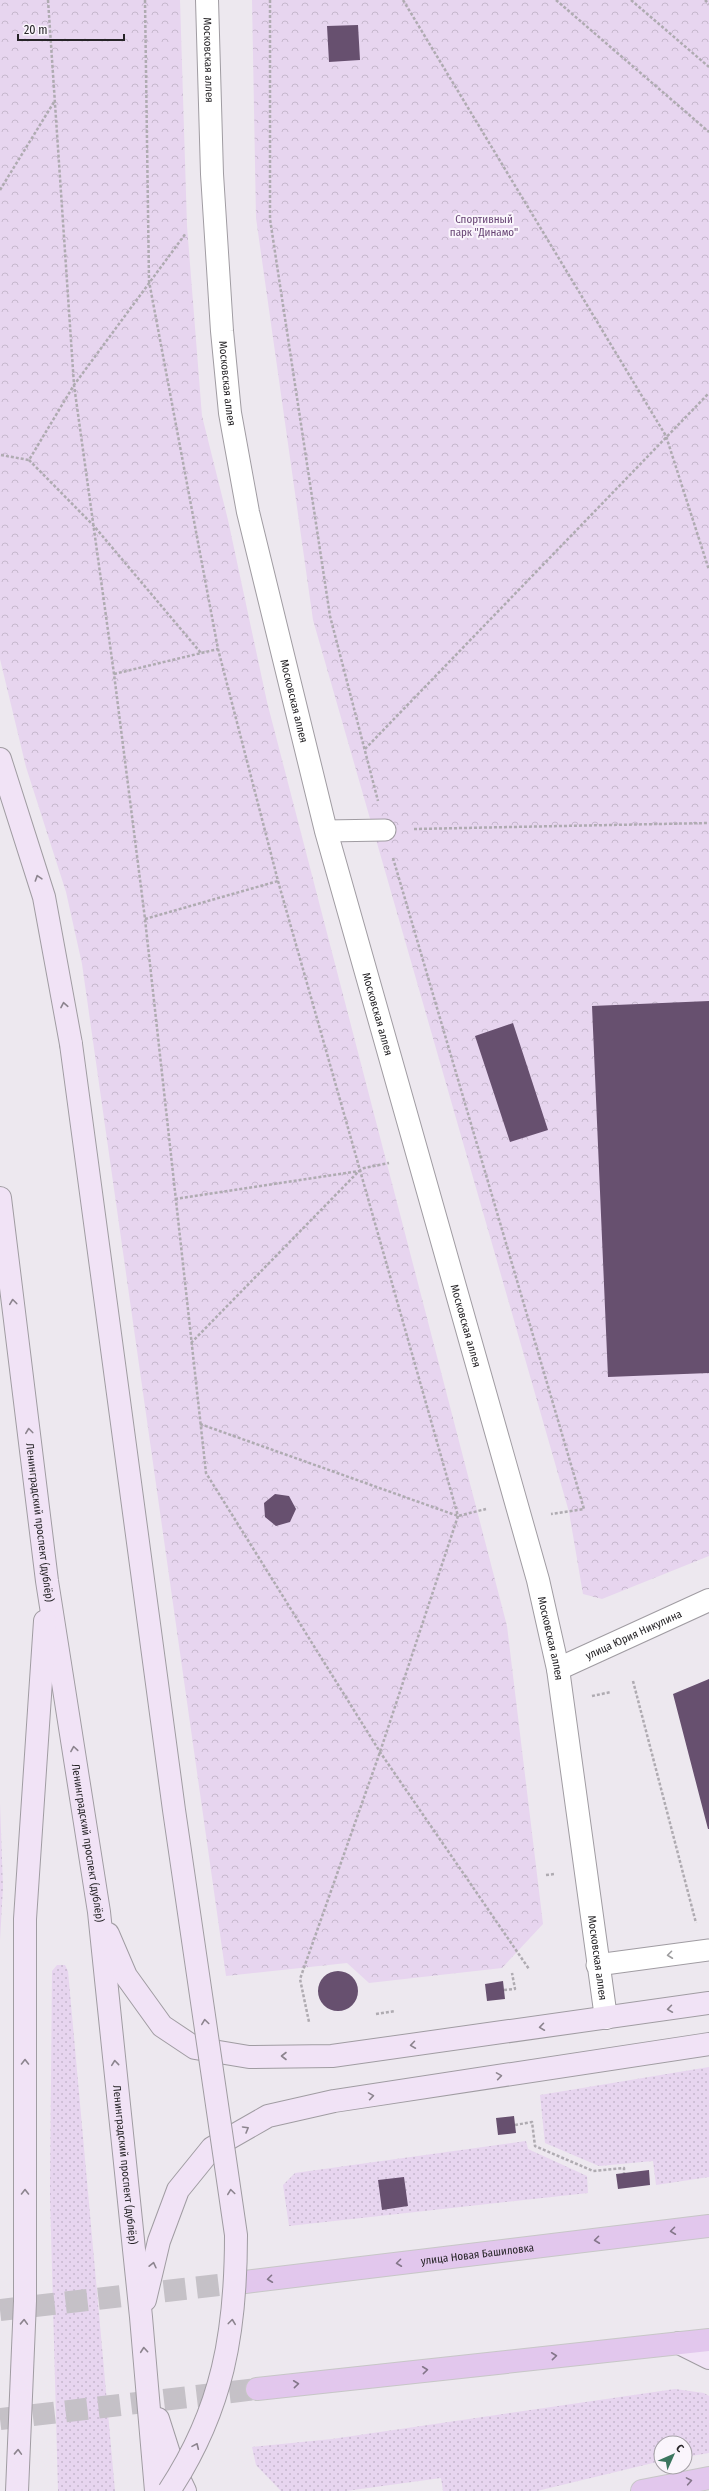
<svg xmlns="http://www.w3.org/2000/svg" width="709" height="2491" font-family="'Fira Sans Condensed',sans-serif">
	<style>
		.grass { fill: url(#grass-dots) }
		.park { fill: url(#park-crowns) }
		.building { fill: #67506f }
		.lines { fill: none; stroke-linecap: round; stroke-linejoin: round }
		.primary-tunnel { stroke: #c5c1c7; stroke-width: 22; stroke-dasharray: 22 11; stroke-linecap: butt }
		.service-casing { stroke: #a09ca2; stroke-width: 23 }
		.minor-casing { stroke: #a09ca2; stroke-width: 24 }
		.secondary-casing { stroke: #a09ca2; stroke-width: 24 }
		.primary-casing { stroke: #c7c6c7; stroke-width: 24 }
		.path { stroke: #afabb1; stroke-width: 2.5; stroke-dasharray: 3 2; stroke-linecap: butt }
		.service { stroke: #fff; stroke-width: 21 }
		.minor { stroke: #fff; stroke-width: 22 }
		.secondary { stroke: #f1e3f6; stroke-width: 22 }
		.primary { stroke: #e2c7ed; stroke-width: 22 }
		.secondary-bridge-casing { stroke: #a09ca2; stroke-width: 24; stroke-linecap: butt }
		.secondary-bridge { stroke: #f1e3f6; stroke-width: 22 }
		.oneway { stroke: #8c848e }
		.oneway2 { stroke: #9d9c9e }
		.oneway3 { stroke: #84768a }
		.labels { text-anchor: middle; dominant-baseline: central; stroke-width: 4; stroke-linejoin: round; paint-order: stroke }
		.street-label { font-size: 11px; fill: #262427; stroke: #faf5fc }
		.park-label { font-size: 11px; fill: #674474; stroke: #faf5fc }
	</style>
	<defs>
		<pattern id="grass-dots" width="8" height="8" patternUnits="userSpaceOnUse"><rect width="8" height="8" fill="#e7d5ef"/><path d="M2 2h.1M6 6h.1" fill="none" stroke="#c6b7cd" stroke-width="1.8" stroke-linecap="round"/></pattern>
		<pattern id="park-crowns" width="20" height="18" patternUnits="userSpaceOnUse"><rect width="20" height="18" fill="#e7d5ef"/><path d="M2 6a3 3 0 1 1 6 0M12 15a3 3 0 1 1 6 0" fill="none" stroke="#c6b7cd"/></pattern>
	</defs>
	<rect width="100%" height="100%" fill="#ede8ef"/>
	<!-- grass -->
	<path class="grass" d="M0 1803 3 1887 0 1940Z
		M57 1965H65L68 1971 115 2491H58L50 2195 52 1971Z
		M709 2067V2177L656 2185 653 2161 599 2166 545 2143 540 2095Z
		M526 2141 528 2149 587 2176 588 2193 289 2226 283 2185 295 2173Z
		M675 2389 704 2393 709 2396V2453L685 2457V2443H661V2461L537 2491H443L441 2478 346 2491H281L256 2465 252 2447 332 2439Z"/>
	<!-- park -->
	<path class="park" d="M0 0H180L187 226 202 416 228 520 267 702 507 1626 543 1924 502 1968 369 1983 347 1963 226 1976 82 964 66 892 26 767 0 659Z
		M252 0H709V1556L602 1599 583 1594 569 1512 313 620 256 218Z"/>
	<!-- building -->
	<path class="building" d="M358 25 360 60 329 62 327 26Z
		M709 1001V1373L608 1377 592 1006Z
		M513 1023 548 1130 510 1142 475 1036Z
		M275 1494 289 1496 296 1509 290 1522 276 1526 265 1517 264 1503Z
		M709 1679V1829H708L673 1694Z
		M318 1991a20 20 0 1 1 40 0a20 20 0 1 1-40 0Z
		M503 1981 505 1999 487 2001 485 1984Z
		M514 2116 516 2133 498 2135 496 2118Z
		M649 2170 650 2185 618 2189 616 2174Z
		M404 2177 408 2206 382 2210 378 2180Z"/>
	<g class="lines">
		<!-- primary-tunnel -->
		<path class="primary-tunnel" d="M0 2310 245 2282
			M0 2419 257 2389"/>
		<defs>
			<path id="service" d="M326 831 385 830
				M597 1965 709 1950"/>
			<g id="minor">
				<path id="s1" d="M207 0 212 174 222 331 230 413 248 512 326 831 538 1580 558 1669 606 2018"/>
				<path id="s2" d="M558 1669 709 1600"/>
			</g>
			<g id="secondary">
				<path d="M0 759 44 897 71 1044"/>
				<path id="s3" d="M0 1198 47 1581 99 1912 141 2317 156 2491"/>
				<path d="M108 1934 126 1976 162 2026 195 2048 249 2057 332 2056 709 2003"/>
				<path d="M145 2300 159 2241 178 2190 212 2148 268 2116 334 2101 709 2044"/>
				<path d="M679 2343 709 2358"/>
				<path d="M158 2419 173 2466 185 2491"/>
				<path d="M17 2491 25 2301V1919L45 1621"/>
			</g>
			<g id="primary">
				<path id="s4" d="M245 2282 709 2226"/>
				<path d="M257 2389 709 2340"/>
				<path d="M642 2491 709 2478"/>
			</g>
		</defs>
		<!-- service casing -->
		<use href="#service" class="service-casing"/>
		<!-- minor casing -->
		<use href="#minor" class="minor-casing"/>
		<!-- secondary casing -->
		<use href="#secondary" class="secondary-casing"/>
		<!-- primary casing -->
		<use href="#primary" class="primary-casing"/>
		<!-- path -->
		<path class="path" d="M48 0 74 385 114 674 145 919 206 1473 380 1752 529 1969
			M145 0 149 281 218 649 278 881 458 1516 380 1752 300 1979 309 2022
			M270 0V219L330 616 378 801
			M403 0 666 436 709 570
			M556 0 709 132
			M631 0 709 67
			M705 0 709 4
			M0 190 54 102
			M1 455 29 460 74 385 186 233
			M29 460 94 526 201 653
			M114 674 218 649
			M365 749 709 393
			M414 829 709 823
			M393 858 584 1509 551 1514
			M145 919 278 881
			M175 1199 359 1171
			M191 1343 359 1171 364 1168 389 1163
			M200 1424 458 1516 486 1509
			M633 1681 696 1923
			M592 1696 611 1692
			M546 1875 555 1874
			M504 1990 515 1989 512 1973
			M376 2014 395 2011
			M515 2125 532 2122 535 2146 593 2171 624 2168V2173"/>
		<!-- service -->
		<use href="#service" class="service"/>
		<!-- minor -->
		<use href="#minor" class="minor"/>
		<!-- secondary -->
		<use href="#secondary" class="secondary"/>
		<!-- primary -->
		<use href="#primary" class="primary"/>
		<defs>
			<path id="secondary-bridge" d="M71 1044 174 1810 236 2235C236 2332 223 2409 169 2491"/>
		</defs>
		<!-- secondary-bridge casing -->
		<use href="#secondary-bridge" class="secondary-bridge-casing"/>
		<!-- secondary-bridge -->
		<use href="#secondary-bridge" class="secondary-bridge"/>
	</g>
	<!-- one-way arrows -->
	<defs><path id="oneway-chevron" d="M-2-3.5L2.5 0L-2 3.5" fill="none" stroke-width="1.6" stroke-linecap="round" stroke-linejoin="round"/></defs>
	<g class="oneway">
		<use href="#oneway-chevron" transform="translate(38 878) rotate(-108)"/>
		<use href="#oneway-chevron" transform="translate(64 1005) rotate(-101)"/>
		<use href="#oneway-chevron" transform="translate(13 1302) rotate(-97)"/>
		<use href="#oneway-chevron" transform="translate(29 1431) rotate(-97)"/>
		<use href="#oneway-chevron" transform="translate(74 1749) rotate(-99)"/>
		<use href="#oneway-chevron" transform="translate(670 2009) rotate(172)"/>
		<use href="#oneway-chevron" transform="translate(205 2022) rotate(-98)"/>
		<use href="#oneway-chevron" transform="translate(542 2027) rotate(172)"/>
		<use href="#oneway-chevron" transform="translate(413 2045) rotate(172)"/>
		<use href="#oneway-chevron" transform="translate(284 2056) rotate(180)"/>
		<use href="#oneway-chevron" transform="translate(25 2062) rotate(-90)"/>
		<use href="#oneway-chevron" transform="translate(115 2063) rotate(-96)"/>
		<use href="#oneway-chevron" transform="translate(499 2076) rotate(-9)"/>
		<use href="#oneway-chevron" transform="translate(371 2096) rotate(-9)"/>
		<use href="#oneway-chevron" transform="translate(246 2129) rotate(-30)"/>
		<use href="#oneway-chevron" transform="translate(25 2192) rotate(-90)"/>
		<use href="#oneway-chevron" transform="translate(231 2192) rotate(-98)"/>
		<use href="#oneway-chevron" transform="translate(153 2265) rotate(-77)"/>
		<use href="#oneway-chevron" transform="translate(24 2322) rotate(-88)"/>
		<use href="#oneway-chevron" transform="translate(232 2322) rotate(-83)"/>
		<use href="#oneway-chevron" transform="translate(144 2350) rotate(-95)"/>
		<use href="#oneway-chevron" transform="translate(196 2446) rotate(-66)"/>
		<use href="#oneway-chevron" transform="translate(18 2452) rotate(-88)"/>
	</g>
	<use class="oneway2" href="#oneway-chevron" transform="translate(670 1955) rotate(173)"/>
	<g class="oneway3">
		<use href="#oneway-chevron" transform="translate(673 2231) rotate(173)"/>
		<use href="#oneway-chevron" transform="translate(597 2240) rotate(173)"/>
		<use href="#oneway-chevron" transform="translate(399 2263) rotate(173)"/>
		<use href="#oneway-chevron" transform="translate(270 2279) rotate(173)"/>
		<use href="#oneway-chevron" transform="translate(554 2356) rotate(-6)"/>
		<use href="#oneway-chevron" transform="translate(425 2370) rotate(-6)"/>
		<use href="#oneway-chevron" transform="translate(296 2384) rotate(-6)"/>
		<use href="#oneway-chevron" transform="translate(689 2481) rotate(-10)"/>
	</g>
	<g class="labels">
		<!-- street labels -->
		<g class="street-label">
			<text stroke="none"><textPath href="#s1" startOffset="60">Московская аллея</textPath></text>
			<text stroke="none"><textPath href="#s1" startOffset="384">Московская аллея</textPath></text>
			<text stroke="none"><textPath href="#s1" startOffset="709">Московская аллея</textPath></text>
			<text stroke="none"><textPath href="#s1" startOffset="1033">Московская аллея</textPath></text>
			<text stroke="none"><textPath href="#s1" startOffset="1357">Московская аллея</textPath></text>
			<text stroke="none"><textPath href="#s3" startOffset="327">Ленинградский проспект (дублёр)</textPath></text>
			<text stroke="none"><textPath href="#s2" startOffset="83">улица Юрия Никулина</textPath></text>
			<text stroke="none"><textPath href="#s1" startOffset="1681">Московская аллея</textPath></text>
			<text stroke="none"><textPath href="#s3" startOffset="651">Ленинградский проспект (дублёр)</textPath></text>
			<text stroke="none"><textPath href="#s1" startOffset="2004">Московская аллея</textPath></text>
			<text stroke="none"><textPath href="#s3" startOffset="975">Ленинградский проспект (дублёр)</textPath></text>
			<text stroke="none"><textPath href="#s4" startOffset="234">улица Новая Башиловка</textPath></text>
		</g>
		<!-- park labels -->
		<g class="park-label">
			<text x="484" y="219">Спортивный<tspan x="484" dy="13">парк "Динамо"</tspan></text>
		</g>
	</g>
	<!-- north arrow -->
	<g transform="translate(673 2455) rotate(45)"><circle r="19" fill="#faf5fc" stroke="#a5a1a7"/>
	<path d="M0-3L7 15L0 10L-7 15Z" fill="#3b765f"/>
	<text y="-6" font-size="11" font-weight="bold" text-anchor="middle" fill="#262427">С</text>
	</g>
	<!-- scale -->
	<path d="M18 34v6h106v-6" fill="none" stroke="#262427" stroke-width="2"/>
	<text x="24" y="34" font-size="12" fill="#262427" stroke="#faf5fc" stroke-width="3" paint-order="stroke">20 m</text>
</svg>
